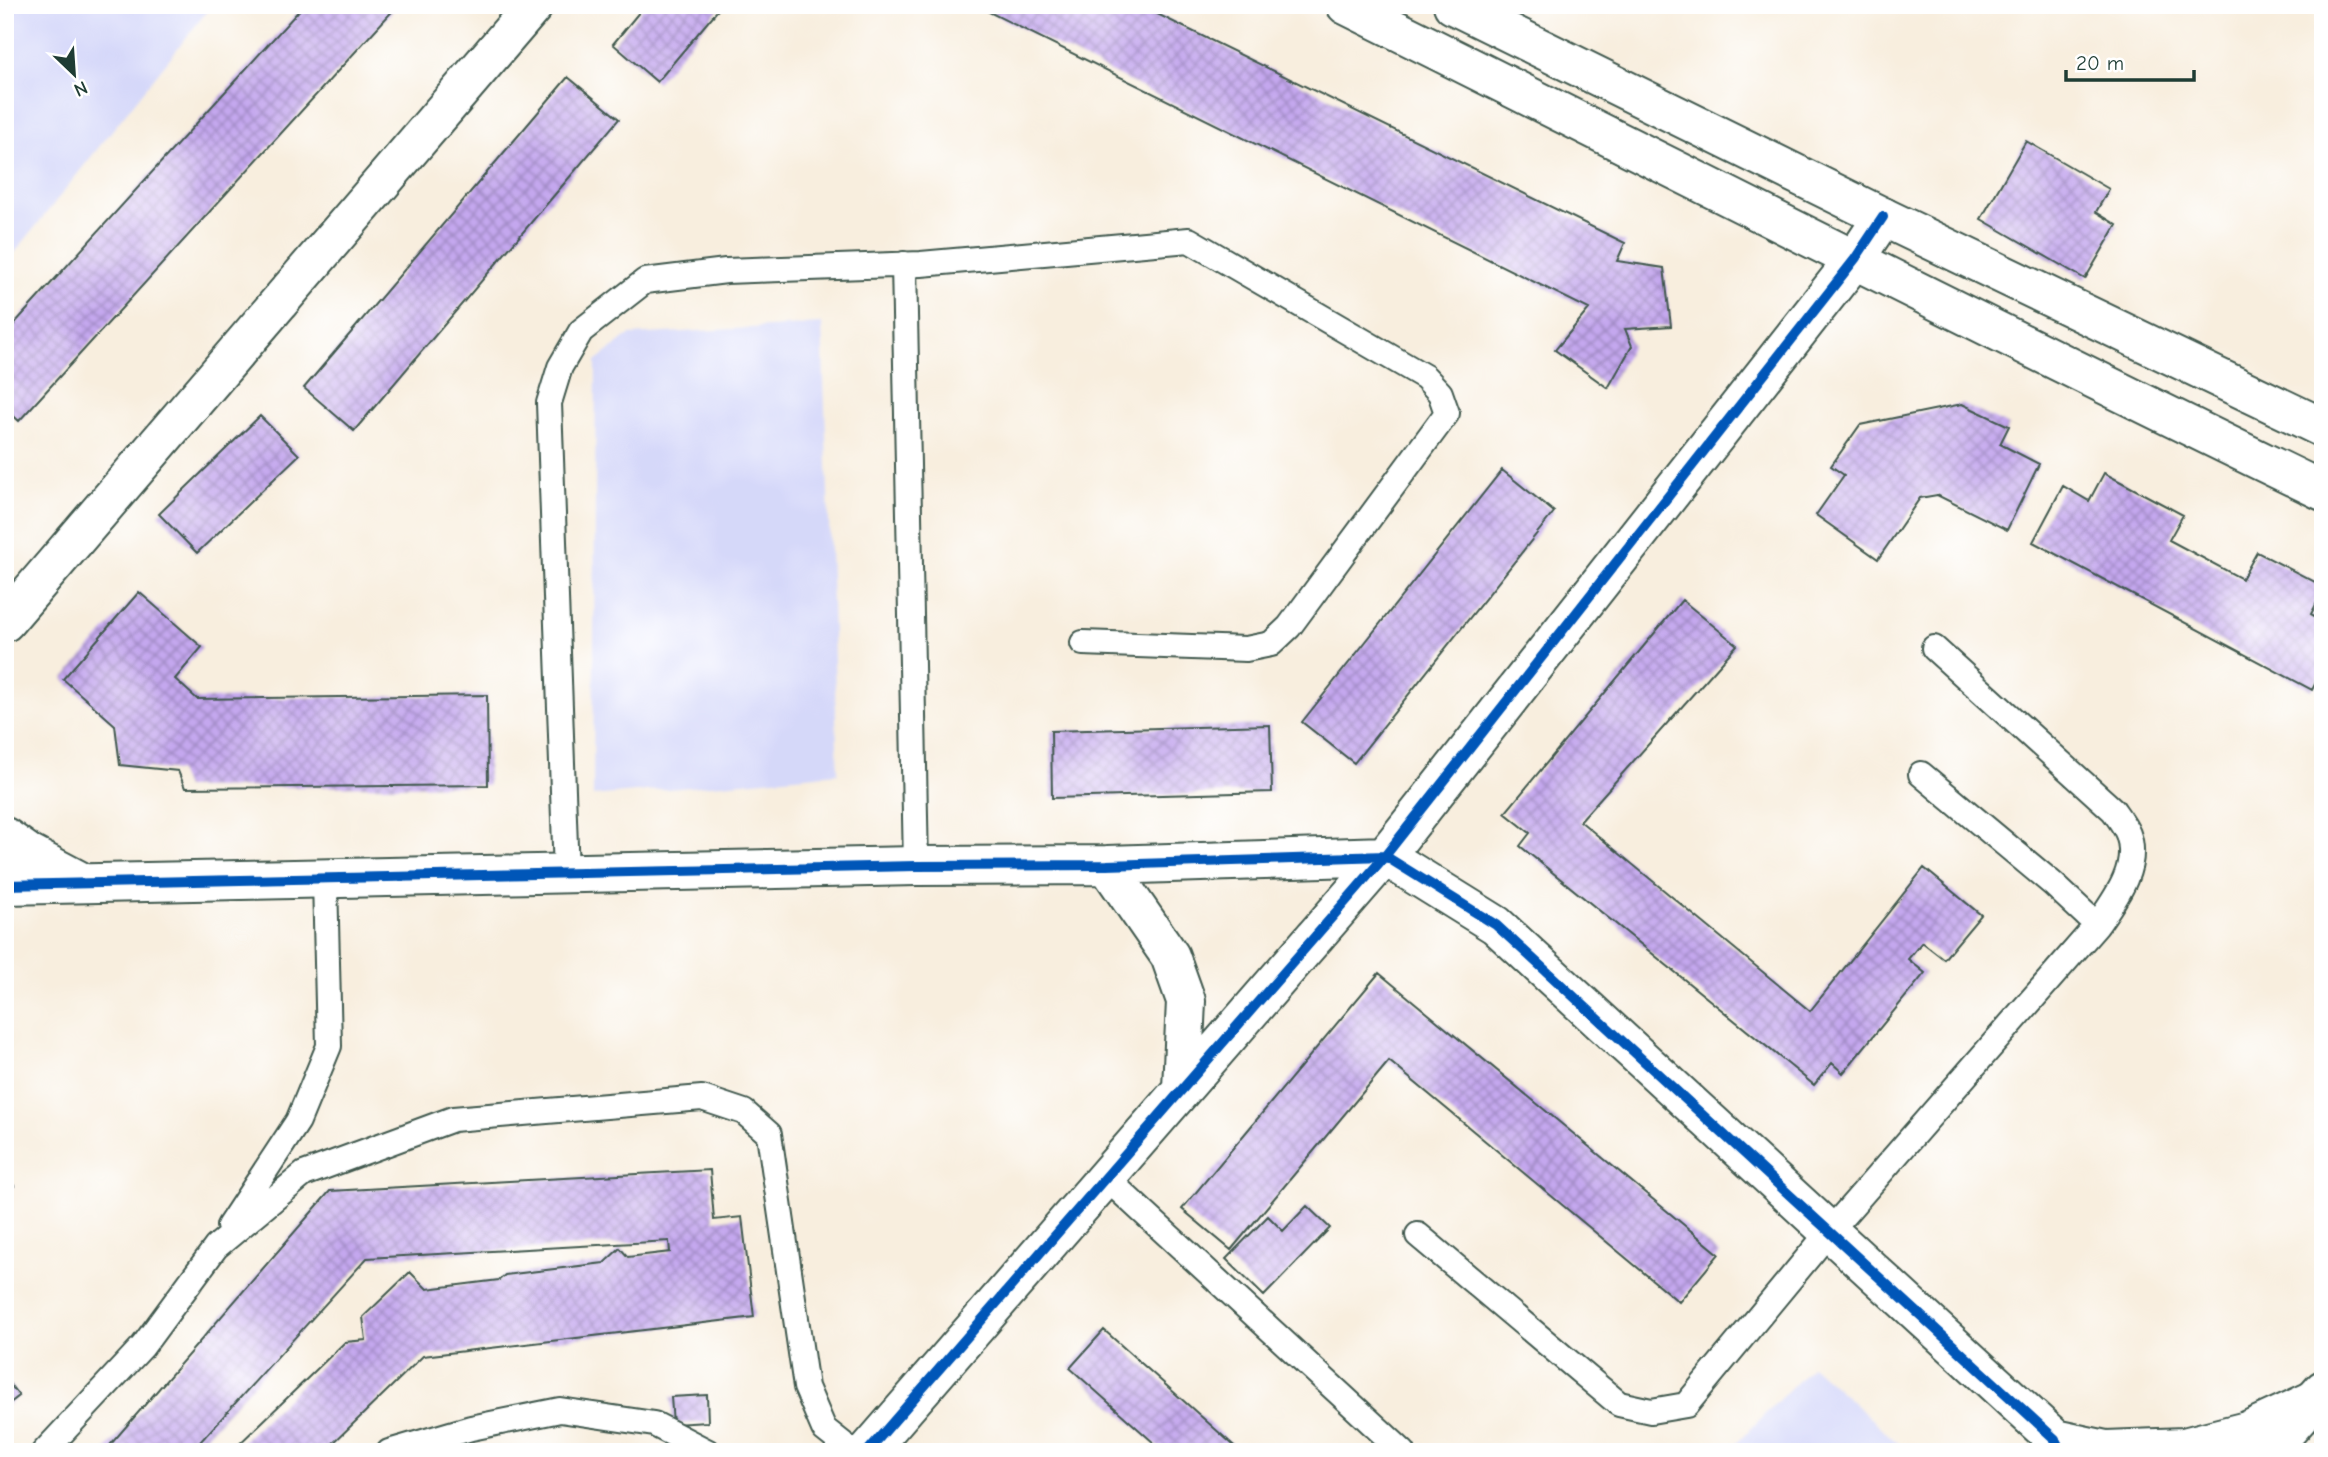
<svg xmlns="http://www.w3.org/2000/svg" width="2328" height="1457" font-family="'Comic Neue',sans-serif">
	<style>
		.built { fill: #d5d8f9 }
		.building { fill: url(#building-cross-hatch) }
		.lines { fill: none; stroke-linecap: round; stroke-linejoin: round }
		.service-casing { stroke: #40584e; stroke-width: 28 }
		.minor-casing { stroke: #40584e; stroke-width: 42 }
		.tertiary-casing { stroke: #40584e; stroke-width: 42 }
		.secondary-casing { stroke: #40584e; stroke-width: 42 }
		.primary-casing { stroke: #40584e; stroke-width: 42 }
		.service { stroke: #fff; stroke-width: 24 }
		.minor { stroke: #fff; stroke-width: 38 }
		.tertiary { stroke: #fff; stroke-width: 38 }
		.secondary { stroke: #fff; stroke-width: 38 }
		.primary { stroke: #fff; stroke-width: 38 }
		.cycleway-casing { stroke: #fff; stroke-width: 15 }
		.cycleway { stroke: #0057b8; stroke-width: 10 }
	</style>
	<defs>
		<pattern id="building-cross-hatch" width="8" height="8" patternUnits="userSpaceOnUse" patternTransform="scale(1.75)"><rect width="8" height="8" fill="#c4a7ee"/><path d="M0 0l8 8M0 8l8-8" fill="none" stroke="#9f89c2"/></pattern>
	</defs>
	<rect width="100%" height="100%" fill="#fff"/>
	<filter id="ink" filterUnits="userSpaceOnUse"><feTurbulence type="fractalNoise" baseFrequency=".0143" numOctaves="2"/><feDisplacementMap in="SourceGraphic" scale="14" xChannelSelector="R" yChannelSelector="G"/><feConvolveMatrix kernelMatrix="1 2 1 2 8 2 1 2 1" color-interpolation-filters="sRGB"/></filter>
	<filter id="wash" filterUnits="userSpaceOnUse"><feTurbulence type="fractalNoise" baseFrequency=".00686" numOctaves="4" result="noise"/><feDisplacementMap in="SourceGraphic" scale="28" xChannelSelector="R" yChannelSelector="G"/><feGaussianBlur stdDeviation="1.57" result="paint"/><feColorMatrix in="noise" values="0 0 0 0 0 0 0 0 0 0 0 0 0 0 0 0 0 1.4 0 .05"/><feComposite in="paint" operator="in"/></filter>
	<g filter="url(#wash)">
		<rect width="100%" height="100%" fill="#f8eede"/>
		<!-- built -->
		<path class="built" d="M5 5H212L5 265Z
			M822 324 838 773 593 796 596 361 630 335Z
			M1812 1366 1908 1452H1728Z"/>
		<g id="blocks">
			<!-- building -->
			<path class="building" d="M304 5H398L19 421 5 408V334Z
				M645 5H722L657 82 613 44Z
				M975 5H1139L1625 243 1617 261 1664 268 1671 326 1625 329 1632 346 1608 388 1555 350 1589 309Z
				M568 77 619 119 354 431 304 388Z
				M2026 141 2109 189 2096 212 2117 225 2085 279 1981 219Z
				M1962 404 2009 426 2000 444 2039 464 2007 530 1937 495 1920 498 1878 559 1816 515 1844 475 1831 466 1860 425Z
				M260 416 299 455 197 553 159 514Z
				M1502 470 1554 512 1354 763 1302 722Z
				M2104 473 2183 515 2169 540 2242 579 2257 552 2323 586V591L2311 614 2323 621V669L2312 690 2033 542 2063 486 2089 501Z
				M139 592 202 647 175 679 197 699 487 695 488 785 185 788 178 771 120 765 115 725 63 679Z
				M1682 600 1737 645 1580 821 1810 1011 1924 868 1981 915 1944 959 1922 942 1908 959 1925 973 1843 1073 1832 1063 1814 1085 1520 846 1530 833 1505 813Z
				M1270 725 1272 792 1052 798 1051 731Z
				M1379 973 1719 1254 1679 1302 1389 1061 1231 1250 1182 1209Z
				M710 1170 714 1220 742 1217 754 1317 423 1356 324 1452H231L345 1342 366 1340 363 1317 410 1272 427 1289 499 1280 505 1275 604 1263 620 1248 628 1257 670 1252 669 1241 367 1258 191 1452H104L330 1191Z
				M5 1171 14 1186 5 1191Z
				M1307 1206 1330 1228 1264 1296 1226 1259 1268 1216 1283 1231Z
				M1104 1330 1241 1452H1164L1070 1368Z
				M5 1378 19 1396 5 1407Z
				M707 1395 708 1422 673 1424 671 1397Z"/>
		</g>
	</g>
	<g filter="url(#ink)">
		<use href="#blocks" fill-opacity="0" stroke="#40584e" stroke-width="2"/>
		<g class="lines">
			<defs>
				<path id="service" d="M904 264 916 866
					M1934 648 2113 810C2118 817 2125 826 2128 834 2140 867 2115 899 2097 925
					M566 874 549 403 560 367 581 331 645 281 726 271 921 264 1189 240 1425 377 1440 393 1447 413 1289 627 1271 644 1246 649 1083 643
					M1105 1177 1403 1452
					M229 1226 298 1121 329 1046 325 879
					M1418 1235 1619 1404 1651 1411 1686 1405 1829 1232 2097 925 2053 884 1921 774
					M44 1452 143 1346 216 1247 304 1174 453 1119 702 1098 744 1112 769 1134 806 1387 824 1429 853 1452
					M389 1452 471 1428 560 1410 654 1424 708 1452"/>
				<path id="minor" d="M5 837 29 854 82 882
					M1107 865 1170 956 1186 1001 1182 1088
					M5 885 916 866 1107 865 1385 856 1496 925 2055 1439 2061 1452
					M2055 1439 2106 1450 2184 1447 2247 1431 2314 1400
					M867 1452 1385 856 1855 259 1883 217"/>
				<path id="tertiary" d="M5 622 534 5"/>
				<path id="secondary" d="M1346 5C1672 167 1995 333 2323 491
					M1453 5 1883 217 2323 428"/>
				<path id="primary" d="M2268 1452 2323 1390"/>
			</defs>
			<!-- service casing -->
			<use href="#service" class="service-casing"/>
			<!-- minor casing -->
			<use href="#minor" class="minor-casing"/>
			<!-- tertiary casing -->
			<use href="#tertiary" class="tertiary-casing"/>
			<!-- secondary casing -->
			<use href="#secondary" class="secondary-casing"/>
			<!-- primary casing -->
			<use href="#primary" class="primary-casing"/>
			<!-- service -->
			<use href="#service" class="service"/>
			<!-- minor -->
			<use href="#minor" class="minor"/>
			<!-- tertiary -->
			<use href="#tertiary" class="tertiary"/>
			<!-- secondary -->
			<use href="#secondary" class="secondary"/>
			<!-- primary -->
			<use href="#primary" class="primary"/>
			<defs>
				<path id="cycleway" d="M5 885 916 866 1107 865 1385 856 1496 925 2055 1439 2061 1452
					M867 1452 1385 856 1855 259 1883 217"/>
			</defs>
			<!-- cycleway casing -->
			<use href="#cycleway" class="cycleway-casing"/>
			<!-- cycleway -->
			<use href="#cycleway" class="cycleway"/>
		</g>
	</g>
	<!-- margin -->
	<rect width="2328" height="1457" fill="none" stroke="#fff" stroke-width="28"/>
	<!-- north arrow -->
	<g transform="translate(74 74) rotate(155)" stroke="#ffffff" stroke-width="5" paint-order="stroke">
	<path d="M0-5L12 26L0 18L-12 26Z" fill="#1f3d34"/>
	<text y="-10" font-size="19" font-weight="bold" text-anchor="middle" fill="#1f3d34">N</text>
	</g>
	<!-- scale -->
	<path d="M2066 70v10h128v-10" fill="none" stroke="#1f3d34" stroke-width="3.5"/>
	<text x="2076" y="70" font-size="21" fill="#1f3d34" stroke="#ffffff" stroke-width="5" paint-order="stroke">20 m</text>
</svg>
